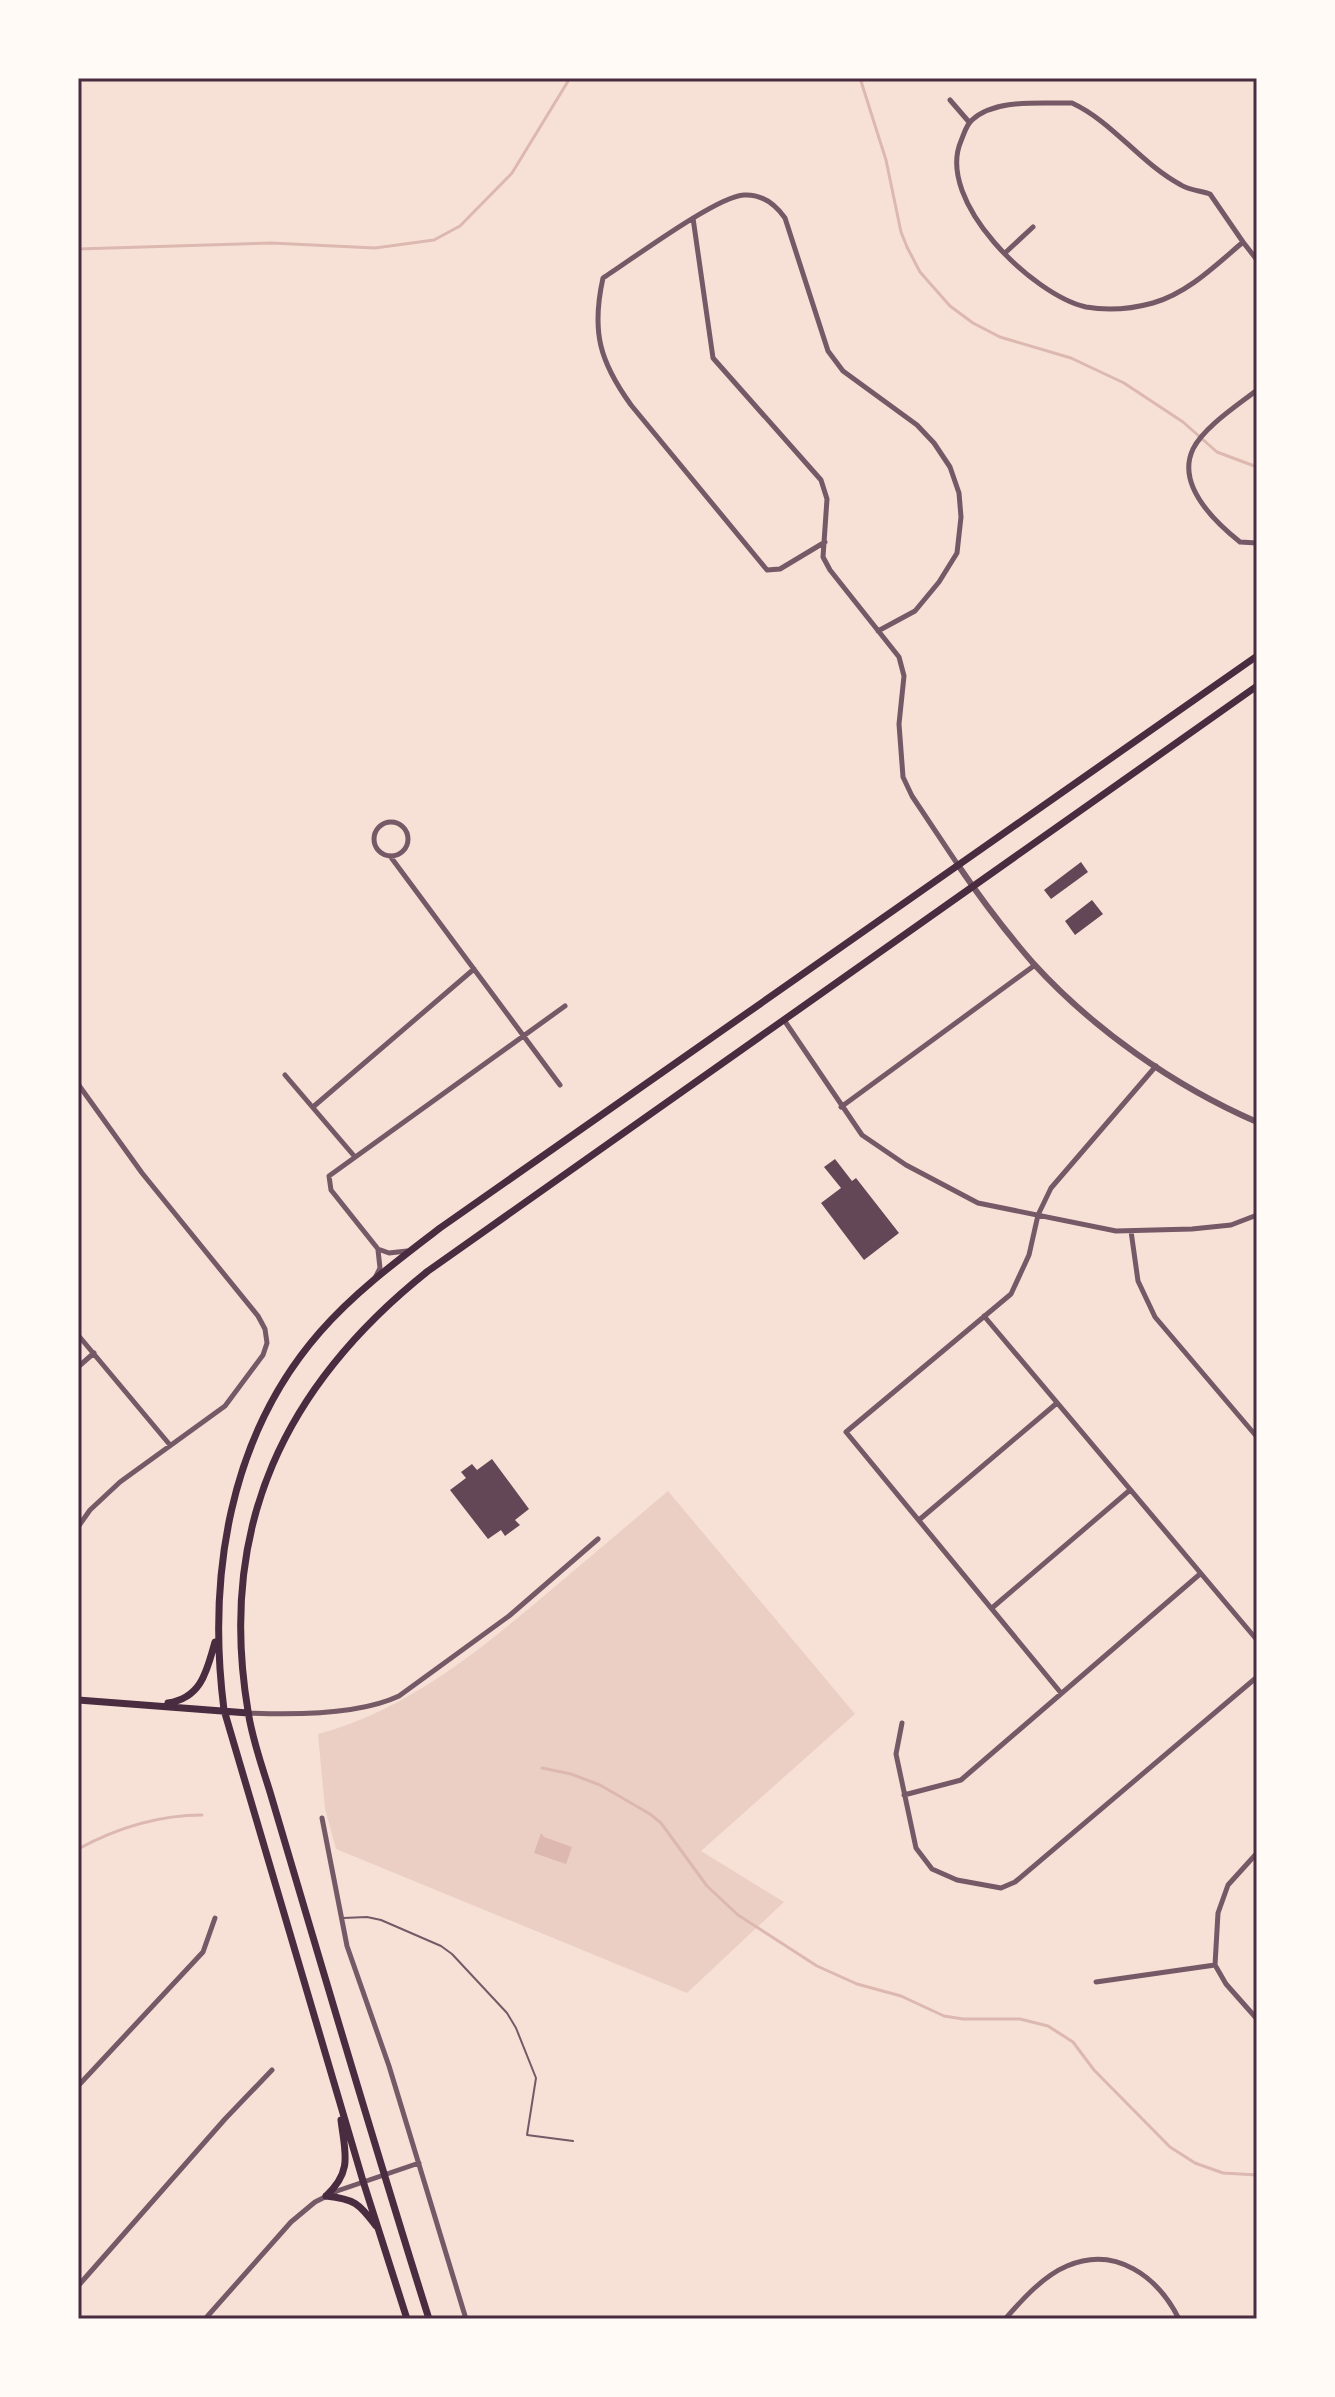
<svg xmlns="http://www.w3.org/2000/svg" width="1335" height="2397" font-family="'Open Sans',sans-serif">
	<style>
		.green { fill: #ebcfc5 }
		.water { fill: #dcb8b0 }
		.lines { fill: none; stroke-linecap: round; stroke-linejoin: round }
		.stream { stroke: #dcb8b0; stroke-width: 3 }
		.building { fill: #644757 }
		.service { stroke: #755966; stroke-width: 2 }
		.minor { stroke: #755966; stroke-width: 5 }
		.tertiary { stroke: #755966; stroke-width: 6 }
		.primary { stroke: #4a2c40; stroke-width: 7 }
		.neatline { fill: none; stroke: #4a2c40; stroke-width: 3 }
	</style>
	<rect width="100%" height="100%" fill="#f7e1d7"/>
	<!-- green -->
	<path class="green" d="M668 1491 855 1714 701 1851 784 1902 687 1993 336 1849 325 1809 318 1734C408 1710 481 1649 551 1590 590 1557 629 1524 668 1491Z"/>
	<!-- water -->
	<path class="water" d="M541 1833 544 1837 572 1847 566 1864 534 1853Z"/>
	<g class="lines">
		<!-- stream -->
		<path class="stream" d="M860 78 886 160 901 232 907 247 920 272 950 306 973 323 1000 337 1071 358 1124 383 1183 422 1217 452 1257 467
			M78 249 271 243 375 248 434 240 460 226 512 173 570 78
			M542 1768 571 1774 600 1785 650 1814 661 1823 707 1886 738 1915 817 1966 857 1984 901 1996 944 2016 963 2019H1020L1048 2026 1073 2042 1094 2070 1170 2147 1195 2163 1223 2173 1257 2175
			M78 1849C117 1828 158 1815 202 1815"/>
	</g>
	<!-- building -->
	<path class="building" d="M1081 862 1088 872 1051 899 1044 890Z
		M1092 900 1103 914 1075 935 1065 921Z
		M835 1159 852 1181 856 1178 899 1233 864 1260 821 1203 841 1188 824 1167Z
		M492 1459 529 1509 515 1520 520 1525 505 1536 501 1530 488 1539 450 1490 466 1478 461 1472 472 1464 477 1470Z"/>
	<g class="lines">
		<!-- service -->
		<path class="service" d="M343 1918 367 1917 381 1920 441 1946 452 1954 507 2013 516 2028 536 2078 527 2135 573 2141"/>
		<!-- minor -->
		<path class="minor" d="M950 100 969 122
			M1072 103C1113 122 1140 163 1181 185 1189 190 1201 191 1210 194L1243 242C1216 265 1188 293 1153 303 1131 309 1108 311 1086 307 1033 295 935 201 961 141 964 134 966 125 972 120 996 98 1041 104 1072 103Z
			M693 218 713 358 821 480 827 499 823 557 830 570 899 657 904 676 899 724 903 777 912 796 958 865
			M1243 242 1257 260
			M1005 253 1033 227
			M1257 390C1238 405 1204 427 1193 449 1176 485 1215 522 1240 542L1257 543
			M825 542 780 569 767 570 631 405C600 362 591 332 603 278 631 260 717 196 744 195 762 194 775 204 785 218L828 351 843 371 917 425 934 443 950 467 959 493 961 517 957 553 939 582 915 611 878 631
			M374 839a17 17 0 1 1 34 0a17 17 0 1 1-34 0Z
			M390 856 560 1085
			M784 1020 862 1135 906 1165 978 1203 1116 1231 1192 1229 1231 1225 1257 1215
			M285 1075 355 1157
			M78 1084 142 1173 258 1316 265 1329 267 1343 263 1355 225 1406 120 1482 90 1510 78 1527
			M313 1107 474 969
			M841 1107 1035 965
			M1131 1231 1138 1281 1155 1317 1257 1437
			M407 1251 389 1253 378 1249 331 1190 329 1176 565 1006
			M375 1278 380 1268 378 1250
			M984 1316 1257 1640
			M78 1335 170 1445
			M78 1367 94 1353
			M919 1520 1057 1403
			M992 1608 1130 1490
			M1061 1693 846 1432 1011 1294 1029 1255 1038 1215 1051 1188 1156 1066
			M248 1713C293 1715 359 1715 399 1696L509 1616 598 1539
			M902 1723 896 1754 916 1848 932 1869 957 1880 1001 1888 1015 1882 1257 1677
			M904 1795 961 1780 1200 1574
			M322 1818 347 1946 389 2066 466 2319
			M1257 1853 1228 1885 1218 1913 1215 1965 1226 1984 1257 2019
			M1096 1982 1215 1965
			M78 2086 203 1952 215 1918
			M78 2286 225 2119 272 2070
			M205 2319 291 2222 315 2202 337 2191 419 2163
			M1005 2319C1022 2300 1043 2276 1067 2266 1116 2245 1158 2277 1179 2319"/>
		<!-- tertiary -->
		<path class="tertiary" d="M958 865C981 899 1006 932 1033 963 1093 1029 1174 1086 1257 1122"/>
		<!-- primary -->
		<path class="primary" d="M78 1700 248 1713
			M168 1703C202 1698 207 1670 215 1642
			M326 2196C353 2171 345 2153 341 2120
			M326 2196C354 2199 359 2203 376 2226
			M407 2319 363 2181 224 1710C207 1577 229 1436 320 1332 355 1292 398 1260 440 1228L1257 656
			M429 2319C389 2192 351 2065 313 1937 299 1889 285 1841 270 1792 262 1766 252 1739 248 1711 217 1526 285 1385 428 1271L1257 686"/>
	</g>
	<!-- border -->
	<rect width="1335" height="2397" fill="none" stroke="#fffaf5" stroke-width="160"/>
	<rect x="80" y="80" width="1175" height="2237" class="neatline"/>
</svg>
